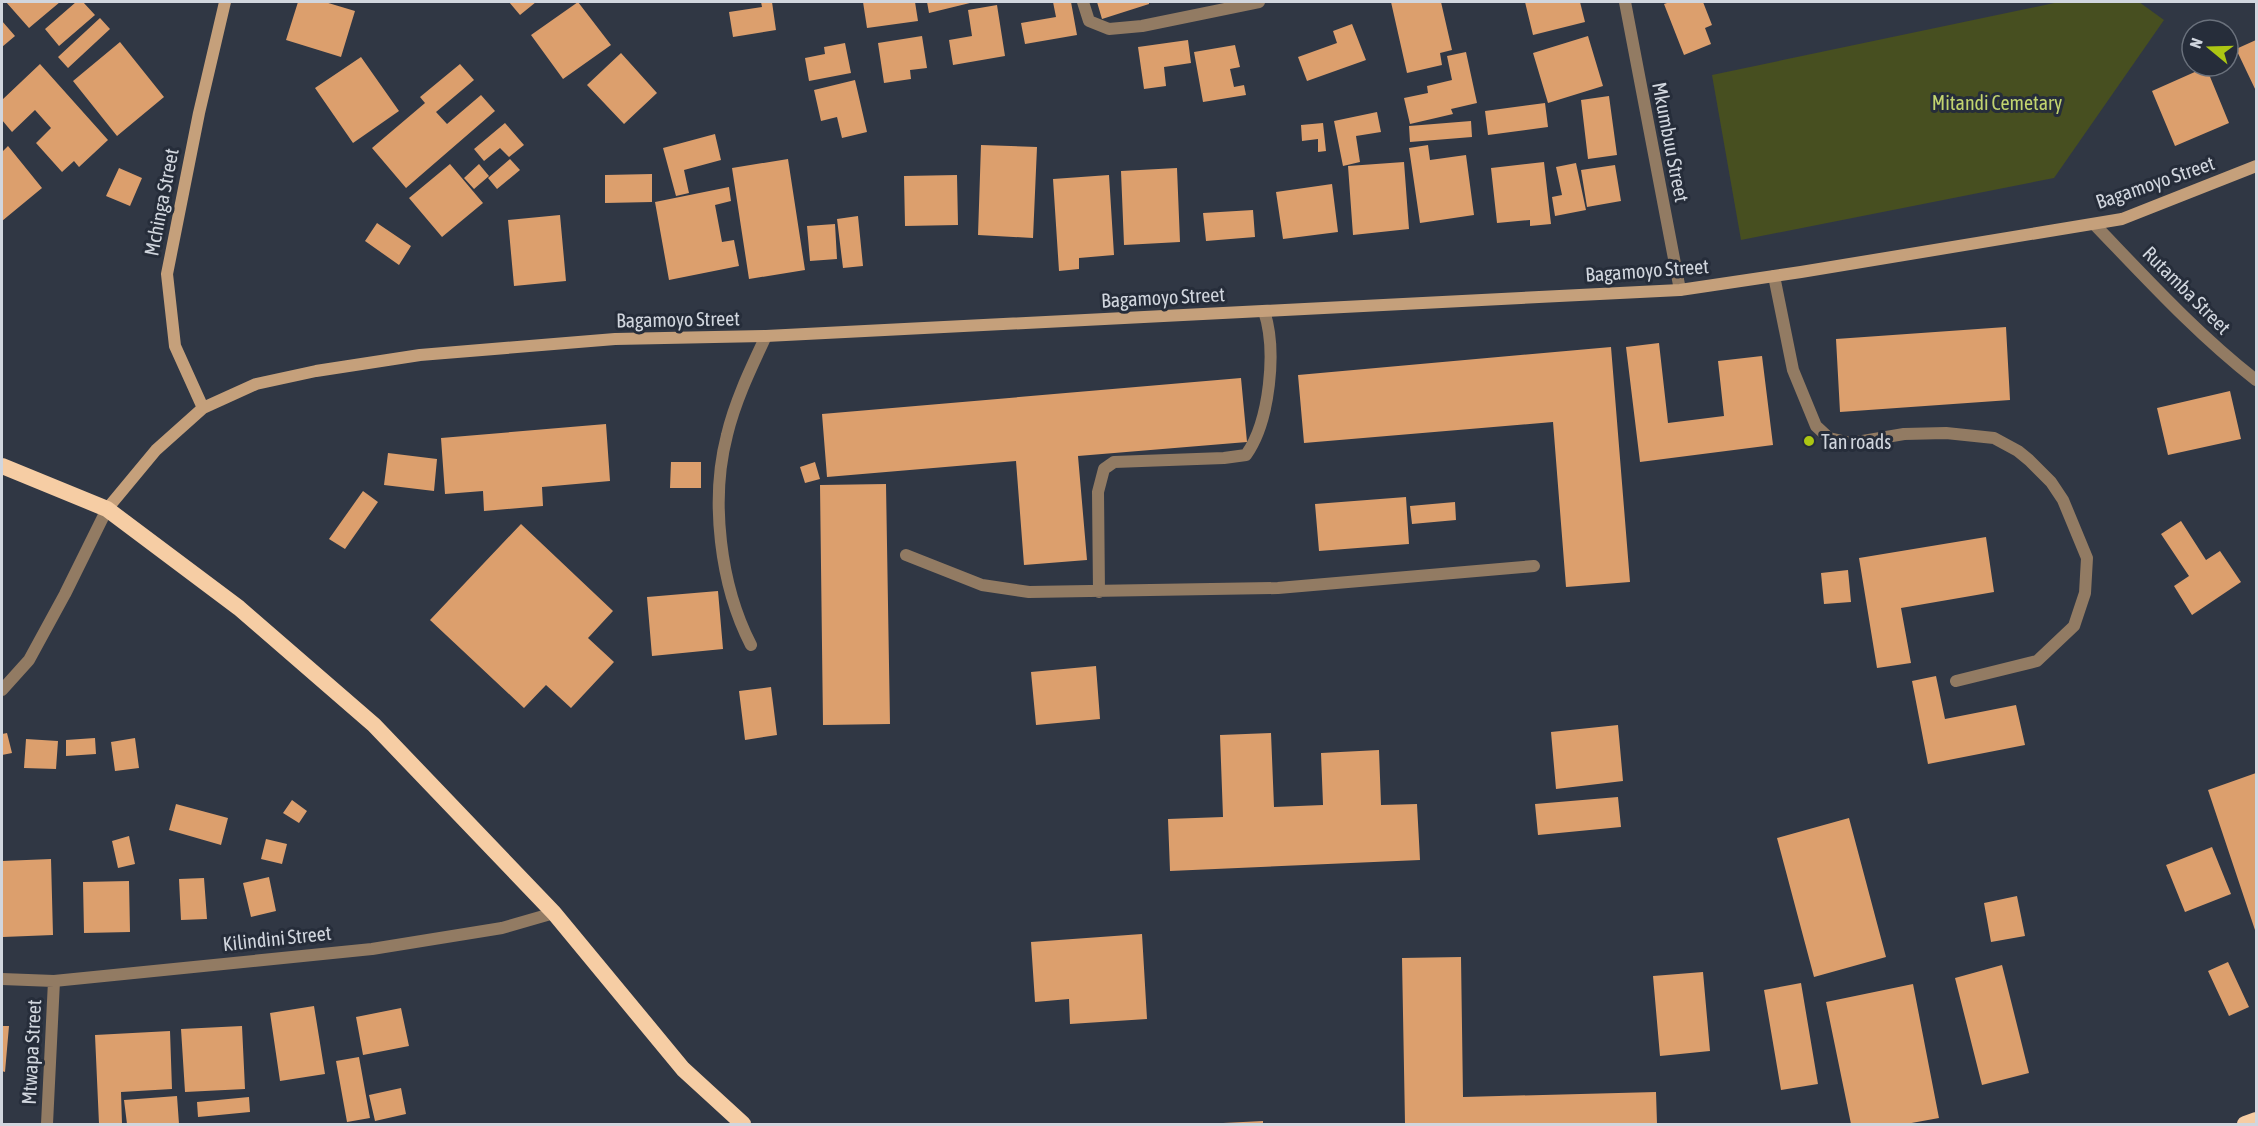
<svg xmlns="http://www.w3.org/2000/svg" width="2258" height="1126" font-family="'Asap Condensed',sans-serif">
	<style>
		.green { fill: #474f20 }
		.building { fill: #dc9f6d }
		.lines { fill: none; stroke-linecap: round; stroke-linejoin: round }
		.service { stroke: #927b63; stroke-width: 12 }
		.minor { stroke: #927b63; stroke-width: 12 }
		.secondary { stroke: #c5a07b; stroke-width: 12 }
		.trunk { stroke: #f6cda4; stroke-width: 16 }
		.poi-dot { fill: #acc613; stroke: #262d3a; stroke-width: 2 }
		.labels { text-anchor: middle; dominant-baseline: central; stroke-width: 6; stroke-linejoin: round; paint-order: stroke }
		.park-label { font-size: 20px; fill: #c2d46f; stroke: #262d3a }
		.street-label { font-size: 20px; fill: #d1d6de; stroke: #262d3a }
		.poi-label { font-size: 20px; fill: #d1d6de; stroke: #262d3a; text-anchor: start }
	</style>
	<rect width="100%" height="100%" fill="#303744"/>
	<!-- green -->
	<path class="green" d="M2059 2H2139L2164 20 2054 178 1741 240 1712 75Z"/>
	<!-- building -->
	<path class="building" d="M6 2H60L29 28Z
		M76 2H83L95 15 59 46 45 29Z
		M298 2H325L355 11 341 57 286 40Z
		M509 2H536L520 15Z
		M578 2 611 45 563 79 531 35Z
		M761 2H772L776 30 733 37 729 12 762 7Z
		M863 2H915L918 21 867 28Z
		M927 2H974L929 13Z
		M1053 2H1071L1077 35 1025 44 1021 23 1056 17Z
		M1097 2H1149V4L1102 19Z
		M1391 2H1441L1452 50 1440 53 1442 65 1407 73Z
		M1525 2H1580L1585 22 1533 35Z
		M1670 2H1703L1712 25 1705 28 1711 44 1684 55 1664 4Z
		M997 5 1005 56 953 65 949 40 972 36 968 10Z
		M100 18 110 29 68 68 58 57Z
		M2 21 15 36 2 47Z
		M1352 24 1366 60 1307 81 1298 57 1337 43 1333 31Z
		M922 36 927 68 910 70 911 79 884 83 878 43Z
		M1588 36 1603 86 1548 103 1533 53Z
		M1188 40 1191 63 1164 67 1166 86 1144 89 1138 47Z
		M2256 40V91L2236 49Z
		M120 42 164 97 117 136 73 81Z
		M845 43 851 73 809 81 805 58 825 54 824 47Z
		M1235 45 1240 67 1230 69 1234 87 1244 85 1246 95 1203 102 1194 52Z
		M1466 52 1477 103 1451 109 1453 114 1410 124 1404 98 1428 93 1427 86 1452 80 1447 56Z
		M621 53 657 93 624 124 587 85Z
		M361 57 399 111 353 143 315 88Z
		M40 64 108 140 79 167 74 161 62 172 36 143 51 128 35 110 12 132 2 120V100Z
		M460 64 474 80 436 112 447 124 481 95 495 111 406 188 372 148 425 103 420 97Z
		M2206 67 2229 123 2175 146 2152 91Z
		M855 80 867 132 842 138 837 117 821 121 814 90Z
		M1609 96 1617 155 1588 159 1581 100Z
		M1545 103 1548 127 1488 135 1485 111Z
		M1377 112 1381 132 1356 136 1360 162 1343 166 1334 121Z
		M1471 121 1472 137 1410 142 1409 126Z
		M505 123 524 145 509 157 500 148 484 161 474 149Z
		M1323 123 1326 151 1318 152V139L1302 141 1301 125Z
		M715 134 721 160 684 170 689 193 676 196 663 148Z
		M981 145 1037 147 1033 238 978 235Z
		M1428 145 1430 160 1466 155 1474 215 1420 223 1409 148Z
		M8 146 42 188 2 221V152Z
		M510 159 520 170 497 189 488 178Z
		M788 159 805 270 749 279 732 168Z
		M1404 162 1409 229 1353 235 1348 166Z
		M1544 162 1551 224 1530 226V220L1497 223 1491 168Z
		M1576 163 1586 210 1555 216 1552 197 1562 195 1556 167Z
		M450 164 483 203 442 237 409 198Z
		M479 164 489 176 474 189 464 178Z
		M1615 165 1621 201 1587 207 1581 170Z
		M119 168 142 178 130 206 106 196Z
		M1177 168 1180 242 1124 245 1121 171Z
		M652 174V202L605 203V175Z
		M957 175 958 225 905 226 904 176Z
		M1109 175 1114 255 1079 258V269L1059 271 1053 179Z
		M1332 184 1338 232 1283 239 1276 192Z
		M729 187 731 201 715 205 722 242 734 240 739 266 669 280 655 202Z
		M1253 210 1255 237 1206 241 1203 213Z
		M560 215 566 281 514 286 508 220Z
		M858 216 863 266 843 268 837 219Z
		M377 223 411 246 399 265 365 241Z
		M835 224 837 259 810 261 807 226Z
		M2006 327 2010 400 1840 412 1836 339Z
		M1659 343 1668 423 1724 416 1718 361 1762 356 1773 445 1640 462 1626 347Z
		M1611 347 1630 582 1566 587 1553 422 1304 443 1298 375Z
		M1241 378 1247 442 1078 456 1087 560 1024 565 1016 461 827 477 822 414Z
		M2230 391 2241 439 2168 455 2157 408Z
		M606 424 610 481 542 487 543 506 484 511 483 491 445 494 441 438Z
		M388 453 437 459 434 491 384 485Z
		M671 462H701V488H670Z
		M815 462 820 479 805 483 800 467Z
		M886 484 890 724 823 725 820 485Z
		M363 491 378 502 345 549 329 539Z
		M1406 497 1409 544 1319 551 1315 504Z
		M1455 502 1456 520 1412 524 1410 506Z
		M2181 521 2206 560 2220 551 2241 582 2192 615 2174 586 2189 576 2161 534Z
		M521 524 613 611 588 638 614 662 571 708 546 685 524 708 430 620Z
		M1986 537 1994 592 1901 608 1911 663 1877 668 1859 558Z
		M1848 570 1851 602 1824 604 1821 573Z
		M718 591 723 649 652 656 647 597Z
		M1096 666 1100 719 1036 725 1031 672Z
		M1936 676 1945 719 2016 705 2025 745 1928 764 1912 681Z
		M771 687 777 735 745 740 739 691Z
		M1618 725 1623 781 1556 789 1551 732Z
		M7 733 12 753 2 755V734Z
		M1271 733 1274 807 1323 805 1321 753 1379 750 1381 805 1417 804 1420 860 1170 871 1168 819 1223 817 1220 735Z
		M95 738 96 754 66 756V740Z
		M135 738 139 768 115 771 111 742Z
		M26 739 58 741 56 769 24 768Z
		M2256 773V933L2208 790Z
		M1618 797 1621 827 1538 835 1535 804Z
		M292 800 307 811 299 823 283 813Z
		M176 804 228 818 221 845 169 830Z
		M1849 818 1886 957 1814 977 1777 838Z
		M129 836 135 864 118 868 112 841Z
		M266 839 287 844 282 864 261 859Z
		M2212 847 2231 894 2185 912 2166 865Z
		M51 859 53 935 3 937 2 861Z
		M269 877 276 911 251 917 243 883Z
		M204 878 207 919 181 920 179 879Z
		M129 881 130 932 84 933 83 882Z
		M2017 896 2025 936 1991 942 1984 903Z
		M1142 934 1147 1019 1070 1024 1069 999 1035 1002 1031 942Z
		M1461 957 1463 1097 1656 1092 1657 1124H1405L1402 958Z
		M2228 962 2249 1007 2229 1016 2208 971Z
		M2002 965 2029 1073 1982 1085 1955 978Z
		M1703 972 1710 1051 1660 1056 1653 976Z
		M1801 983 1818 1084 1781 1090 1764 990Z
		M1913 984 1939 1118 1906 1124H1851L1826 1002Z
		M314 1006 325 1074 280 1081 270 1013Z
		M401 1008 409 1046 363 1055 356 1017Z
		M2 1026H9L5 1072 2 1071Z
		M242 1026 245 1089 185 1092 181 1029Z
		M170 1031 172 1089 121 1092 122 1124H99L95 1035Z
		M359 1057 370 1118 347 1122 336 1061Z
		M401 1088 406 1114 375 1121 369 1095Z
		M177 1096 179 1124H127L124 1100Z
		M249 1097 250 1112 198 1117 197 1102Z
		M1263 1121V1124H1223V1123Z"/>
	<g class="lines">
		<!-- service -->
		<path class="service" d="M1774 276 1793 370 1816 426 1829 438 1851 443 1904 434 1946 433 1994 438 2018 451 2029 460 2051 482 2063 500 2087 558 2085 593 2074 626 2037 661 1956 681
			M906 555 982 585 1029 592 1278 588 1534 566
			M1099 592 1098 492 1104 469 1114 462 1224 458 1246 455C1270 421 1277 350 1264 311
			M751 645C720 585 710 500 727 435 735 401 751 368 766 336"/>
		<!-- minor -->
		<path class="minor" d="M1083 2 1089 21 1109 29 1142 26 1259 2
			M1625 2 1680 290
			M2094 224C2146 278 2197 334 2256 380
			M2 690 29 660 65 594 107 509
			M2 979 54 981 372 949 502 928 554 913
			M47 1124 54 981"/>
		<!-- secondary -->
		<path class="secondary" d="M203 408 175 346 167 274 199 113 225 2
			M107 509 156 450 203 408 256 384 316 371 420 355 615 339 766 336 1680 290 1801 272 2122 219 2256 166"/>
		<!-- trunk -->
		<path class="trunk" d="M2 466 107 509 239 608 374 725 554 913 683 1069 743 1124
			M2245 1124 2256 1120"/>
	</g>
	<!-- markers -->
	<circle class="poi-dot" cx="1809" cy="441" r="6"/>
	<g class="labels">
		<!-- park labels -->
		<g class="park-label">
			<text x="1997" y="102">Mitandi Cemetary</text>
		</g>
		<!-- street labels -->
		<g class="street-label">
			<text transform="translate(1671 142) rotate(79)">Mkumbuu Street</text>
			<text transform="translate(2155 182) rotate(-19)">Bagamoyo Street</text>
			<text transform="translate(161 202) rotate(-79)">Mchinga Street</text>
			<text transform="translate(1647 270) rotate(-4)">Bagamoyo Street</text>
			<text transform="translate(2187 290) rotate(45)">Rutamba Street</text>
			<text transform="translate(1163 297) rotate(-3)">Bagamoyo Street</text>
			<text transform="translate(678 319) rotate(-1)">Bagamoyo Street</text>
			<text transform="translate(277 938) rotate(-6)">Kilindini Street</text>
			<text transform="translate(31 1052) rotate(-87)">Mtwapa Street</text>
		</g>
		<!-- poi labels -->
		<g class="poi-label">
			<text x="1821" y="441">Tan roads</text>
		</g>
	</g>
	<!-- border -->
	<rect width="2258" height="1126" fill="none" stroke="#d1d6de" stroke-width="6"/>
	<!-- north arrow -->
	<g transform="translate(2210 48) rotate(289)"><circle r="28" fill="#262d3a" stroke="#6a717c" stroke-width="1.5"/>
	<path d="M0-4.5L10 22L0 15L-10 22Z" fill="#acc613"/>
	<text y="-9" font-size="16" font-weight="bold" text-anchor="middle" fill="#d1d6de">N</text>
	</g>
</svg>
